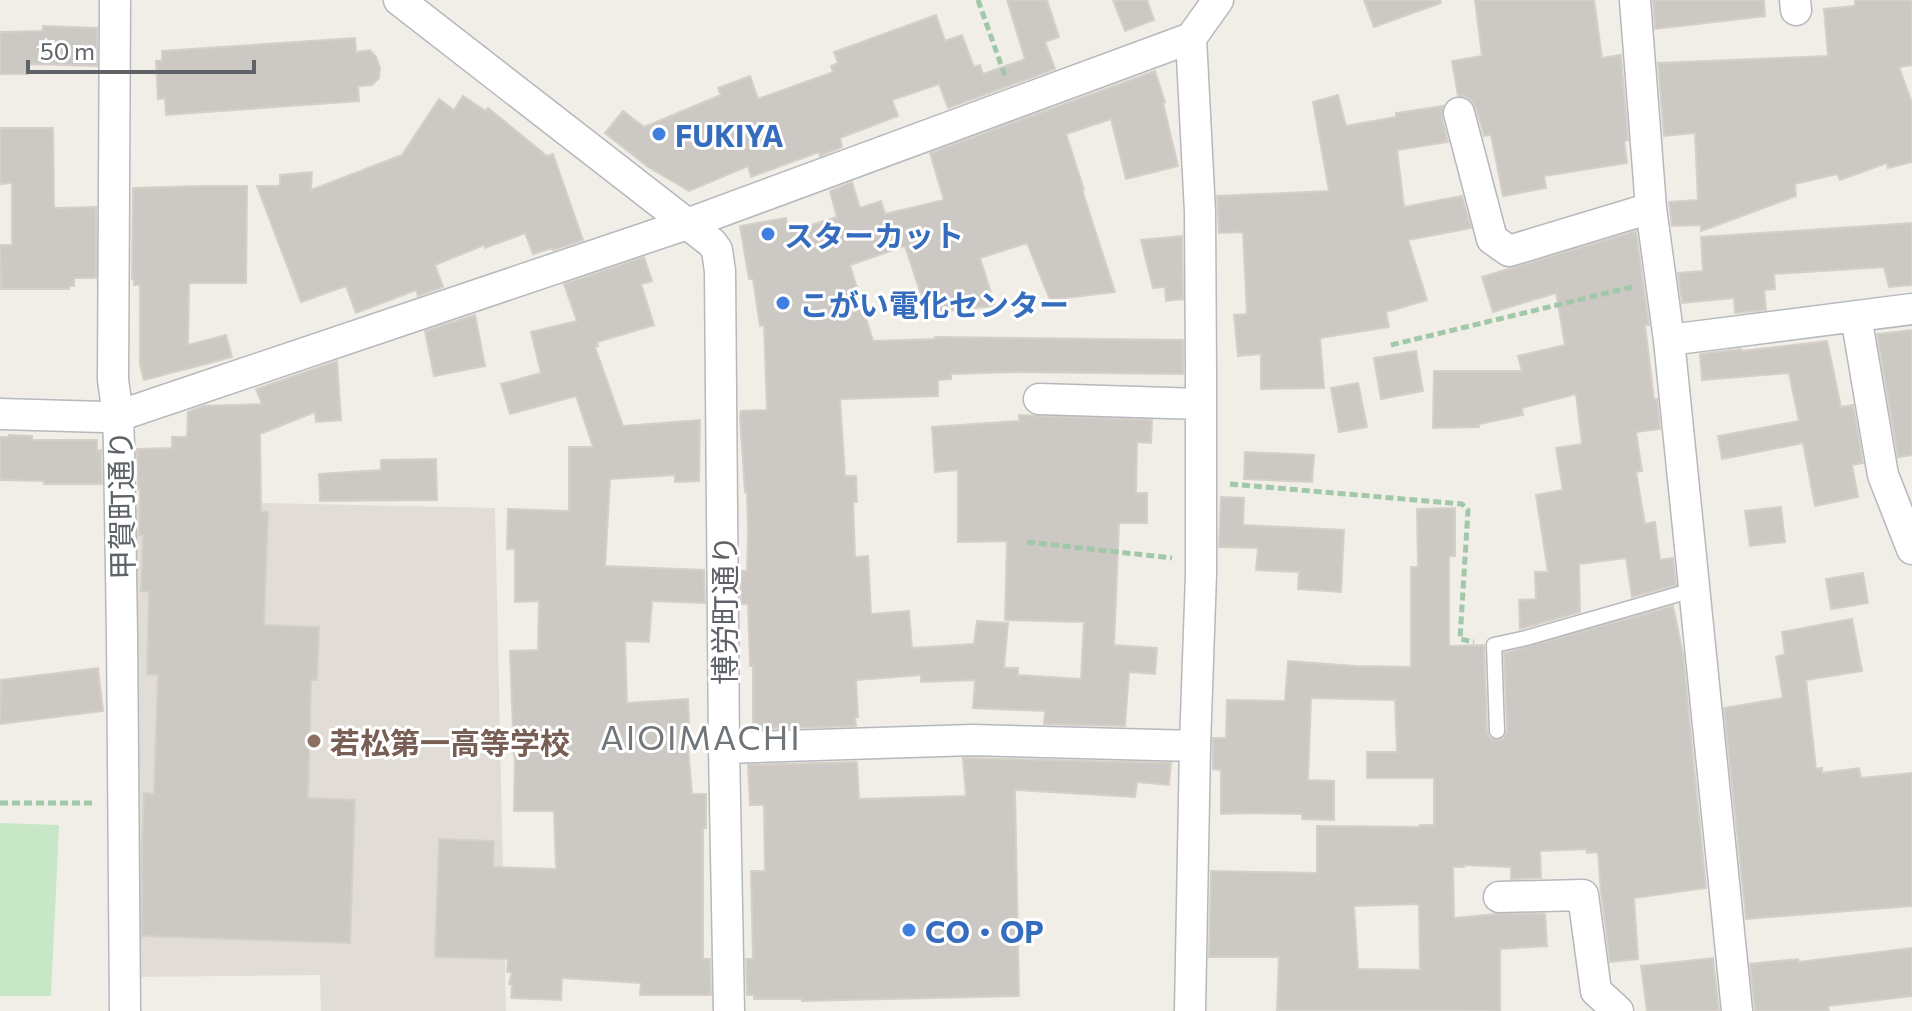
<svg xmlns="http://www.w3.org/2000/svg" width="1912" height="1011" font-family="Commissioner,'Noto Sans JP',sans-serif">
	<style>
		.education { fill: #e1ddd6 }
		.green { fill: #c8e7c6 }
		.building { fill: #ccc9c5; stroke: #d5d0c7; stroke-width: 2; fill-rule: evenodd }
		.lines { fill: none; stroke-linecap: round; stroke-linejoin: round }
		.service-casing { stroke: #b5b8bc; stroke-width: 17 }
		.minor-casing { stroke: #b5b8bc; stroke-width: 33 }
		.path { stroke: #a0c8a9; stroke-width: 5; stroke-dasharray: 8 4; stroke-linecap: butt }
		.service { stroke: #fff; stroke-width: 14 }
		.minor { stroke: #fff; stroke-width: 30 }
		.shop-dot { fill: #3f7fe0; stroke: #fff; stroke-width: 3 }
		.education-dot { fill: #8d6e63; stroke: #fff; stroke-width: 3 }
		.labels { text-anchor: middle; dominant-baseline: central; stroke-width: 6; stroke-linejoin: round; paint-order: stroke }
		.shop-label { font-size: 30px; font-weight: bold; fill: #366cbe; stroke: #fff; text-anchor: start }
		.street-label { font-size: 30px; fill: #5f6368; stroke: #fff }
		.education-label { font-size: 30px; font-weight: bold; fill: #785e54; stroke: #fff; text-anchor: start }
		.quarter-label { font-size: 34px; letter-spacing: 2px; fill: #70757a; stroke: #fff }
	</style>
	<rect width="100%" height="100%" fill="#f1eee8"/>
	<!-- education -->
	<path class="education" d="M125 500 495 508 506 1011H321L320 975 132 977Z"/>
	<!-- green -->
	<path class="green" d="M0 823 59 825 51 996H0Z"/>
	<!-- building -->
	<path class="building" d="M1007 0H1047L1059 37 1045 42 1055 69 948 108 939 84 892 100 898 116 840 138 842 147 820 156 819 152 751 177 748 166 689 191 648 167 605 133 623 111 644 127 721 95 718 88 750 76 758 99 833 72 831 66 838 63 834 52 936 15 945 41 962 35 974 67 980 65 983 74 1025 59Z
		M1113 0H1147L1154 20 1125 31Z
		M1364 0H1440L1441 3 1374 27Z
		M1475 0H1594L1602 58 1621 55 1628 140 1624 141 1627 163 1544 176 1546 188 1503 196 1491 135 1484 136 1476 108 1472 101 1464 96H1458L1452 61 1482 56Z
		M1653 0H1764L1765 16 1655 29Z
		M1855 0H1912V65L1899 67 1912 103V162L1888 168 1887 163 1840 180 1837 174 1795 184 1796 196 1701 231V225L1672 226 1669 202 1698 200 1695 133 1664 136 1658 63 1828 56 1824 9 1855 6Z
		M43 26 97 28V66L28 64V74H0V32L43 31Z
		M355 38 356 52 370 50 376 57 380 68 379 78 372 85 358 86 359 101 166 115 165 98 158 99 156 61H162V51Z
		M1155 71 1165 102 1163 103 1178 166 1126 179 1111 119 1066 134 1084 190H1082L1115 292 1050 300 1027 243 980 258 995 306 927 313 905 246 850 265 873 341 936 339 935 337 1183 340V374L1016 372 951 374V379L938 380V396L840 399 845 476H856L857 502H853L855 557 868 556 871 614 909 611 912 648 974 644 977 621 1008 623 1004 668H1018V675L1081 679 1084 622 1005 620 1007 541 958 542V470L935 472 932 427 1019 421V415L1152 420 1151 443 1137 442 1136 493H1147V523H1119L1114 645 1157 648 1155 674 1129 672 1125 726 1044 724 1045 711 973 708 975 680 921 682V675L856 680 858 717H855L856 726 753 729V666H750L748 604H741V571H747L748 532 747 492H745L740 417 741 411 767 410 764 325 760 326 753 279H749L740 226 786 218 788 232 837 217 830 191 852 182 860 208 881 201 885 214 944 200 930 153Z
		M1338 95 1346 126 1396 117V113L1443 106 1442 118 1448 142 1397 150 1404 207 1462 196 1471 228 1408 240 1427 300 1386 312 1389 327 1320 338 1324 388 1261 389V354L1238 356 1234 315 1247 314 1243 232 1219 233 1217 196 1329 191 1313 102Z
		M463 96 486 111 488 108 547 156 553 154 583 240 553 250 552 248 533 254 525 233 485 248 484 245 435 265 443 287 418 296 416 290 356 313 346 286 301 302 257 186H280V175L312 172 311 190 402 155 439 99 454 110Z
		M0 128H53L54 208 96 207V278H74V286H69V289H1L0 245H12V183L0 184Z
		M204 186H247L246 283H189L188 345 226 335 232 357 144 380 140 365V285H134V279H132L133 188Z
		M1912 223V285L1889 287 1884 267 1774 274 1775 289 1764 290 1766 310 1735 313 1734 298 1682 303 1678 273 1703 271 1701 237Z
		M1636 231 1649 325H1645L1654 399H1657L1660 429 1636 432 1642 471 1636 472 1645 524 1655 522 1660 560 1673 558 1676 585 1632 597 1626 558 1579 564 1580 612 1520 629 1519 600 1536 599 1535 572H1548L1536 495 1563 490 1556 448 1582 444 1576 394 1522 408 1523 415 1479 424V427L1433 428 1434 371H1522L1518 356 1565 345 1556 293 1493 312 1482 277Z
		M1182 236 1183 299 1166 301 1165 287 1153 288 1141 240Z
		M644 257 652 281 641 284 654 325 597 342 598 346 595 347 623 426 700 420 699 481 675 482V475L610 479 605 566 704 570 705 603 652 601 649 642 625 641 627 703 688 699 689 723H686L692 794H706V828H703V959H710L711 995H640L641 983 562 978 561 1000 511 998 512 985 509 984 512 972H507L508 959 435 957 439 839 494 841 493 867 556 869 554 811H514L515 756H514L510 651 538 650 539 601 515 602V549H507L508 509 569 511V447H593L576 396 510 414 501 384 541 373 531 332 577 321 564 284Z
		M475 315 485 366 434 376 425 331Z
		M1912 330V455L1898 457 1877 334Z
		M1827 341 1841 407 1853 405 1863 463 1852 465 1858 497 1815 506 1803 443 1722 459 1718 436 1799 421 1789 373 1702 380 1700 354 1741 349 1742 351Z
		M1416 351 1423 391 1381 399 1374 358Z
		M337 361 341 420 316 422 315 412 260 434 261 512H268L264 625 319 627 317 680H311L308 798 355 800 350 943 142 936V850L144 793 154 794 158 675 147 674 149 592 141 591 143 535H139L140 489H138L137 449 172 448V437H187L188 412 203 406 262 404 256 389Z
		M1358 383 1367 427 1339 432 1331 388Z
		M9 435 32 436V440H97V451L101 450 102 484H44V481L0 480V437H9Z
		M1245 452 1314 455 1312 482 1244 479Z
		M436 459 437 500 320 501 319 474 381 470V460Z
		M1221 497 1244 498 1243 525 1344 530 1341 592 1298 589 1299 572 1256 570 1258 548 1219 547Z
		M1781 507 1785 542 1750 546 1745 511Z
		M1455 508V556H1449V646L1484 645 1487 731 1489 737 1493 740 1503 739 1507 731 1504 653 1673 606 1683 654 1706 888 1634 898 1638 959 1610 962 1601 893 1598 852 1587 853 1586 849 1540 851 1541 878 1511 879V867L1464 865V867H1453L1454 918 1497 914H1545L1547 946 1500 949V1011L1277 1010 1279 957H1209L1211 871 1317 873V826L1420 827V825H1434V778H1367V752H1397L1395 700 1311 698 1308 780 1334 781V820L1302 819V814L1254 813 1221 814V770L1213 769V738H1226L1227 700 1285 701 1288 661 1355 666 1411 667V567H1418L1417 509ZM1419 904 1420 970 1358 969 1354 906Z
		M1863 573 1868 603 1831 609 1826 579Z
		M1852 619 1862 671 1806 680 1816 769 1822 768V773L1859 768 1861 778 1912 773V906L1746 919 1724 708 1783 698 1776 657 1785 654 1782 632Z
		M98 668 103 711 0 724 1 680Z
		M963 758 1171 763 1169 785 1137 782 1135 797 1015 790 1019 996 802 1001V999H754V995H747L746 959H753L751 871H765L764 805H750L748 765 857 762 859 799 966 796Z
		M1912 948V996L1828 1006 1829 1011H1755L1750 964 1798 959 1799 962Z
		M1713 958 1719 1011H1647L1641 966Z"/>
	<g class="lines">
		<defs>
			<path id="service" d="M1497 731 1494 645 1526 638 1693 590"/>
			<path id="minor" d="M115 0 113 380 118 416 119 446 122 635 125 1011
				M399 0 712 243 717 250 720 271 724 748 729 1011
				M1635 0 1651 208 1669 340 1737 1011
				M1795 0 1796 10
				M1459 113 1492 239 1509 251 1651 208
				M1856 316 1883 475 1912 549
				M1669 340 1912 309
				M1039 399 1201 404
				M0 414 104 417 118 416 687 224 1191 38 1218 0
				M724 748 972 740 1195 746
				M1499 897 1583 895 1596 991 1618 1011
				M1190 1011 1195 746 1201 574V372L1200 212 1191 38"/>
		</defs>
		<!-- service casing -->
		<use href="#service" class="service-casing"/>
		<!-- minor casing -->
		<use href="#minor" class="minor-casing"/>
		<!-- path -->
		<path class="path" d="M978 0 1005 76
			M1391 345 1632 287
			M1230 484 1462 504 1468 510 1460 639 1474 642
			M1027 542 1172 558
			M0 803H94"/>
		<!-- service -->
		<use href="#service" class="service"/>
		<!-- minor -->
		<use href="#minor" class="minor"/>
	</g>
	<!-- markers -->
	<g class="shop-dot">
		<circle cx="659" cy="134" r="8"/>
		<circle cx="768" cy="234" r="8"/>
		<circle cx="783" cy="303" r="8"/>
		<circle cx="909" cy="930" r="8"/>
	</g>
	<circle class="education-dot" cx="314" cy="741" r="8"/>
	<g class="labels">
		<!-- shop labels -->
		<g class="shop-label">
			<text x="675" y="134">FUKIYA</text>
			<text x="784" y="234">スターカット</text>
			<text x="799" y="303">こがい電化センター</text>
			<text x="925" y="930">CO・OP</text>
		</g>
		<!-- street labels -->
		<g class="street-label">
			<text transform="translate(120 505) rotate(-91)">甲賀町通り</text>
			<text transform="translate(723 610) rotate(-90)">博労町通り</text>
		</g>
		<!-- education labels -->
		<g class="education-label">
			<text x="330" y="741">若松第一高等学校</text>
		</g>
		<!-- quarter labels -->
		<g class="quarter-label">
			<text x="701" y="736">AIOIMACHI</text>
		</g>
	</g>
	<!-- scale -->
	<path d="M28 60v12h226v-12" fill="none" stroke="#5f6368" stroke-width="4"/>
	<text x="40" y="60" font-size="24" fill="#5f6368" stroke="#ffffff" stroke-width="6" paint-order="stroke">50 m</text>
</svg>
